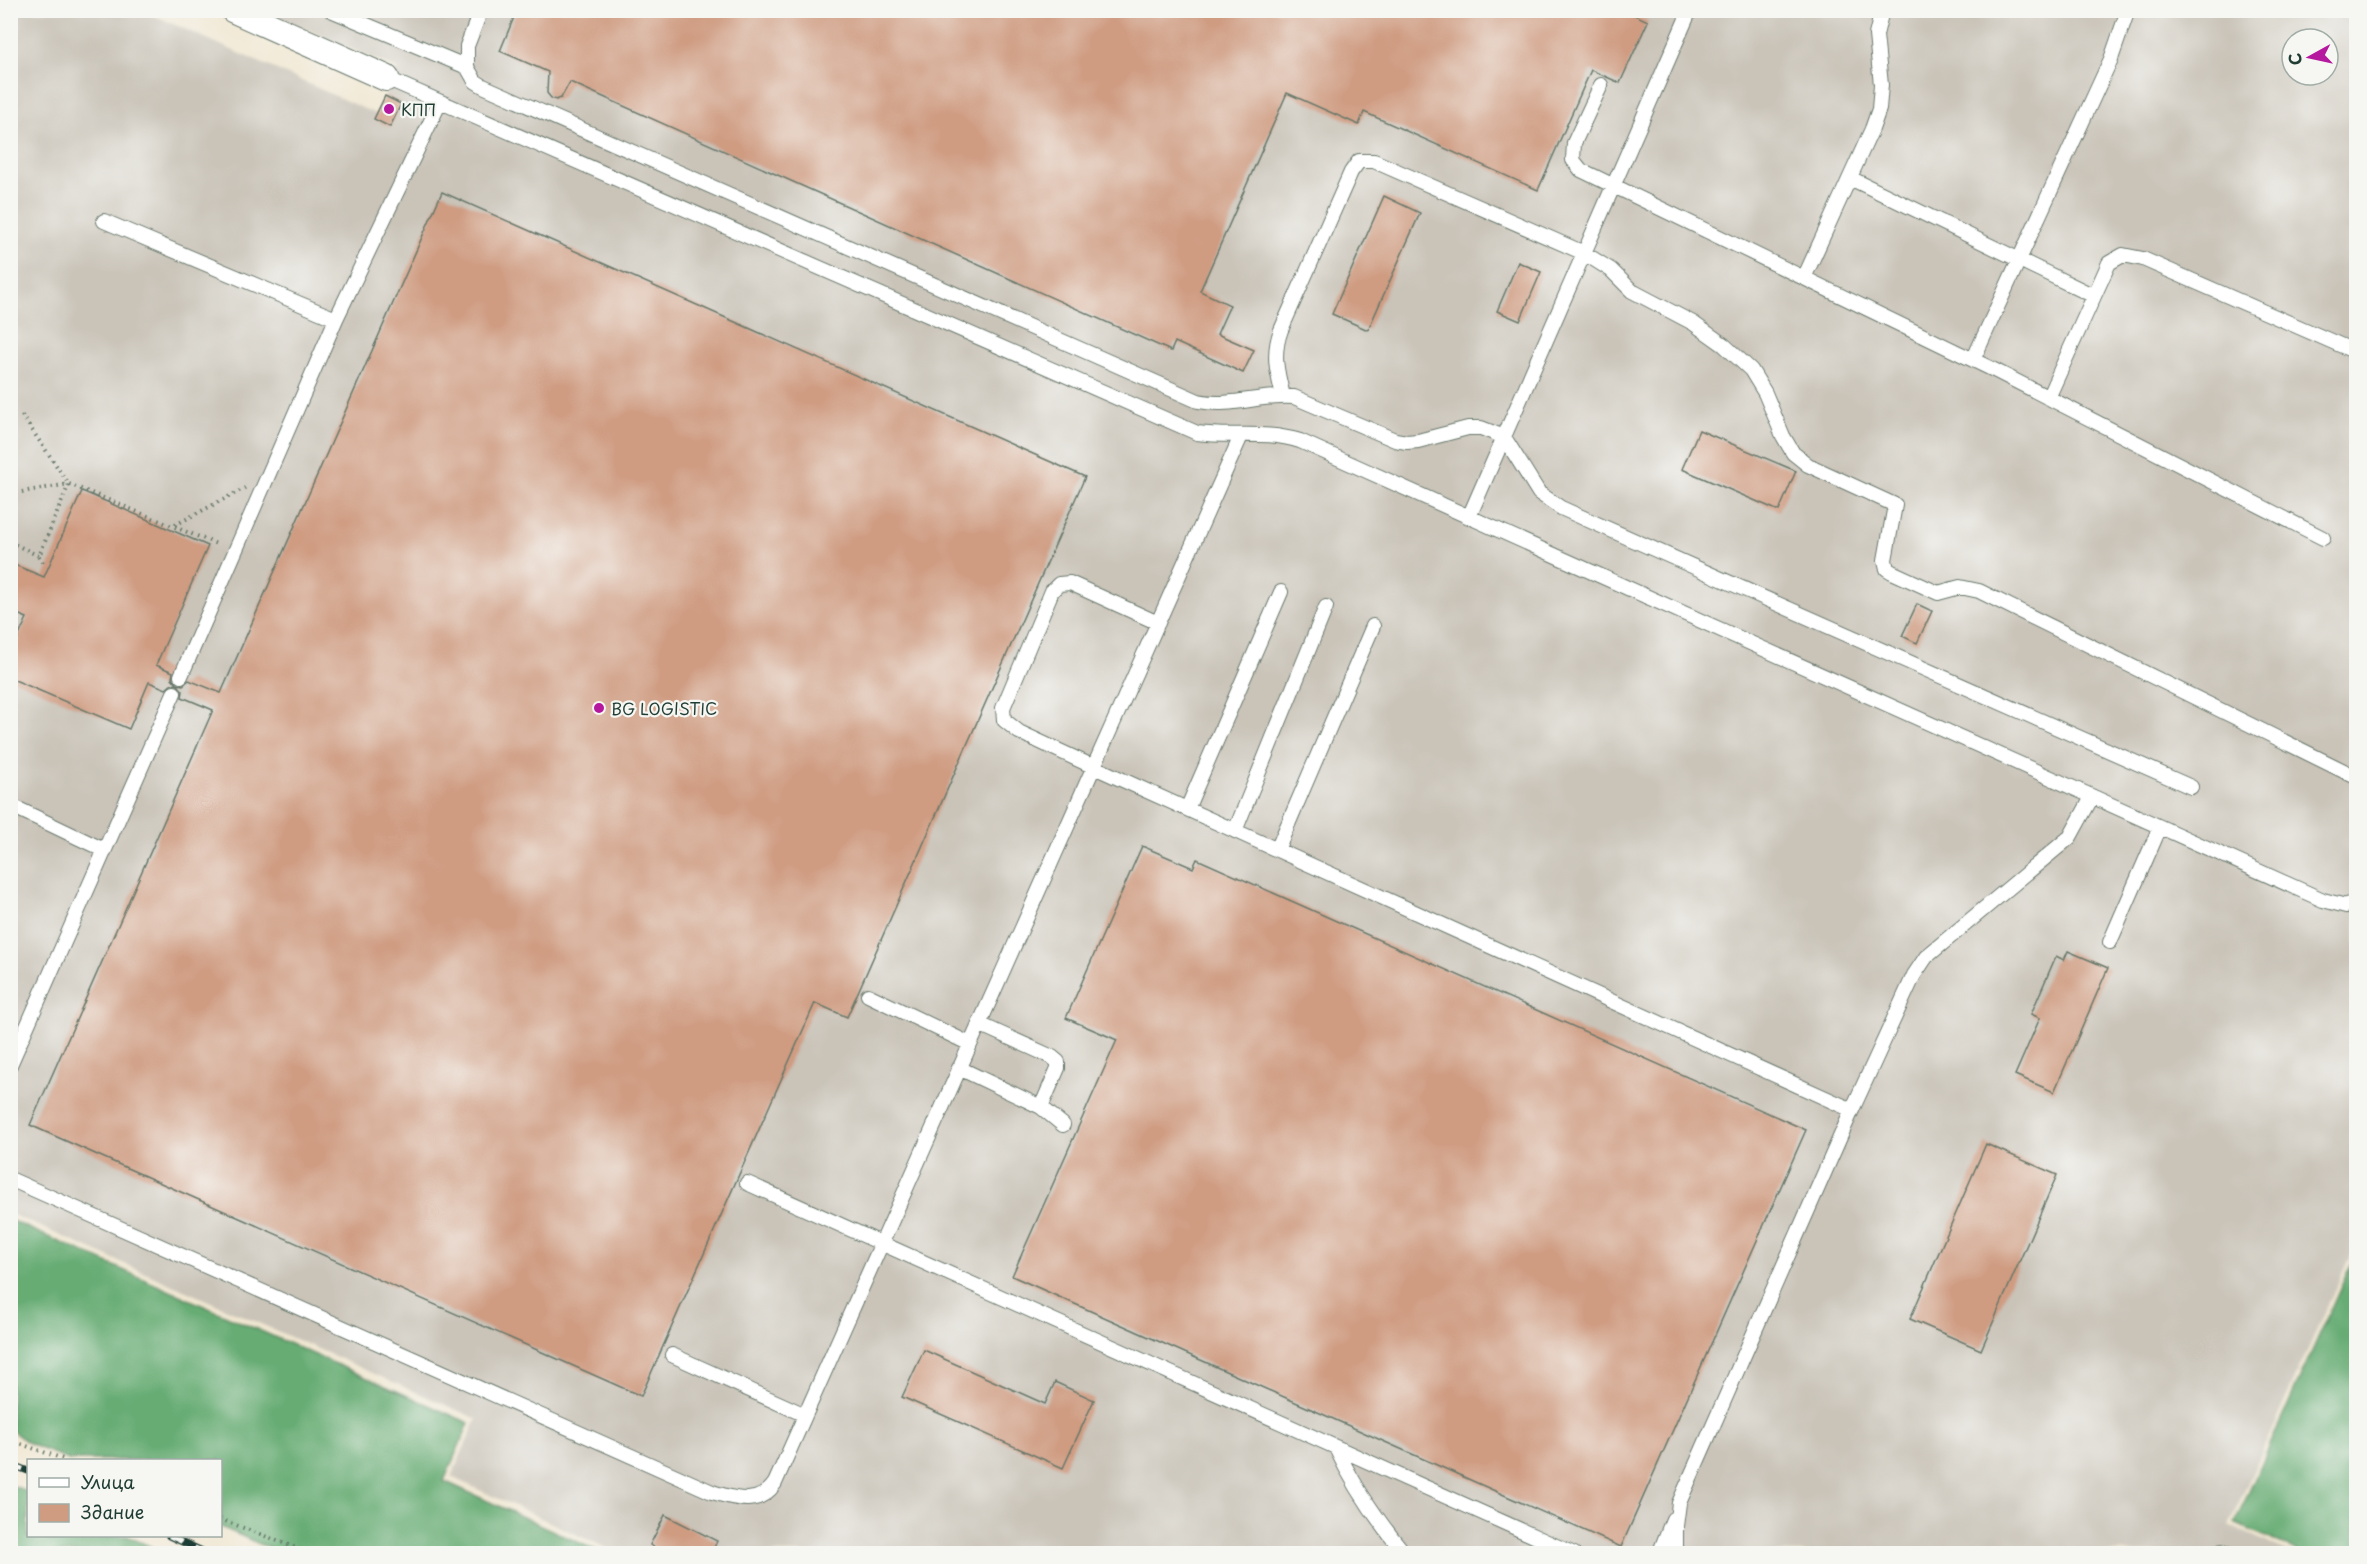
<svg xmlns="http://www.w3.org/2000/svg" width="2367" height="1564" font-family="'Playpen Sans',sans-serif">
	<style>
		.industrial { fill: #c9c3b8; fill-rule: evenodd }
		.forest { fill: #66ac73; stroke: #427454; stroke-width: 1.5 }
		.building { fill: #cf9b81 }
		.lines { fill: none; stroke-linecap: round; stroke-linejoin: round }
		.lane-casing { stroke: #68786b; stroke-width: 16 }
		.street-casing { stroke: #68786b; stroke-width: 28 }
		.path { stroke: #68786b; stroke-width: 4; stroke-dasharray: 1.5 4.5; stroke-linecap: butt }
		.lane { stroke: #fff; stroke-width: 14 }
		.street { stroke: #fff; stroke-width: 26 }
		.rail-casing { stroke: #1f3d34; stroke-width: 7 }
		.rail { stroke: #f6f6f2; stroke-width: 4.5; stroke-dasharray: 14; stroke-linecap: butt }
		.poi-dot { fill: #b5179e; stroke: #f6f6f2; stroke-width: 2 }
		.labels { text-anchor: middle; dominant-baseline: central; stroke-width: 4.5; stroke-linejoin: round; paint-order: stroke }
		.poi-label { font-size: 16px; fill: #1f3d34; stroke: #f6f6f2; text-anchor: start }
	</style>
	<rect width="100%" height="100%" fill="#f6f6f2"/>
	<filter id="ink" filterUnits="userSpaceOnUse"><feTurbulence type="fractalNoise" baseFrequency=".0167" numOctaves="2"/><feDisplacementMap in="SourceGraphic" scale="12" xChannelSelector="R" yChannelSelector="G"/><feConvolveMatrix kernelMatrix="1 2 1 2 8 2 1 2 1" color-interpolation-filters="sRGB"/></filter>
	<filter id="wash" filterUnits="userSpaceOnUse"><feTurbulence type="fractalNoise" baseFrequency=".008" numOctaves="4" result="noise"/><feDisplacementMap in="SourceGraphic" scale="24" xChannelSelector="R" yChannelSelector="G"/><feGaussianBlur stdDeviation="1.35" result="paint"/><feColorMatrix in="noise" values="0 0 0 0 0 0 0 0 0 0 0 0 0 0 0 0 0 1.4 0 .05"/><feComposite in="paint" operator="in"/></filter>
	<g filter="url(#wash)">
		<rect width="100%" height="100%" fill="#f1e7d1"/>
		<!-- industrial -->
		<path class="industrial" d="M20 11H144L376 114 397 69 264 11H2356V1243L2229 1525 2290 1553H615V1552L451 1477 477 1419 11 1214 10 32ZM2292 39H2328V75H2292Z"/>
		<!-- forest -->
		<path class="forest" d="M10 1220 469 1423 444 1481 602 1553H280L221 1527 220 1460H68L28 1443 11 1430Z
			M2356 1253V1553H2301L2235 1523Z
			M11 1485 28 1492V1536H127L165 1553H11Z"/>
		<g id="blocks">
			<!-- building -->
			<path class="building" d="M517 10H1624L1648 21 1620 83 1591 70 1538 190 1364 112 1359 125 1287 93 1200 291 1230 305 1217 334 1254 350 1243 373 1175 342 1171 351 570 82 561 98 556 100 551 98 547 93 548 72 500 51Z
				M385 96 401 104 390 127 374 119Z
				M442 192 1085 477 847 1017 815 1003 641 1396 30 1125 213 710 182 697 183 691 178 685 172 684 166 689 149 682 129 729 10 678V655L27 618 10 611V563L44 577 82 491 208 546 156 665 173 672 172 678 177 684 183 685 189 680 221 693Z
				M1384 196 1420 213 1368 330 1332 314Z
				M1518 262 1541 272 1520 321 1497 311Z
				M1699 430 1796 471 1779 511 1682 469Z
				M1917 604 1932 611 1917 643 1902 636Z
				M1142 846 1193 868 1197 859 1806 1130 1621 1547 1012 1276 1117 1040 1066 1018Z
				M2068 951 2108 968 2054 1092 2015 1075 2040 1018 2031 1014 2056 956 2064 960Z
				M1986 1144 2057 1175 1981 1350 1910 1319Z
				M924 1350 1045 1404 1055 1382 1094 1400 1063 1468 902 1397Z
				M665 1515 717 1541 711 1554H666L650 1545Z"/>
		</g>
	</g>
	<g filter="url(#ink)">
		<use href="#blocks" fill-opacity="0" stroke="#68786b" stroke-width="1.5"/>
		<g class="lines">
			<defs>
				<path id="lane" d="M331 10 467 67V46L481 10
					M467 67 475 81 483 86 1198 401C1232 408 1261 394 1294 397L1395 440 1407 442 1418 441 1468 428H1481L1504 437 1539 493 1561 508 2191 787
					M386 78 1197 433C1233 438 1265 430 1300 441L2323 900 2346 906 2356 901
					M1601 85 1574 143 1573 160 1581 170 1996 371 2323 538
					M1850 178 2094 296
					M104 221 336 319 440 102
					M1804 278 1872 129 1879 109 1881 85 1876 35 1882 10
					M1973 360 2111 59 2128 10
					M1283 396C1277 372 1272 354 1281 330L1351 172 1359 161H1374L1584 253 1611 270 1632 291 1693 323 1724 345 1751 370 1765 393 1783 436 1793 453 1808 465 1895 505 1885 560 1887 569 1892 572 1938 593 1960 587 1979 591 2356 777
					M2048 398 2109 263 2123 255 2143 259 2356 352
					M1469 517 1690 10
					M1158 623 1070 583 1059 584 1052 591 1003 708 1004 720 1019 732 1094 767 1852 1110 1679 1503 1676 1526V1554
					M181 676 336 319
					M10 805 104 850
					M1187 809 1281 592
					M1235 831 1326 607
					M1277 850 1373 626
					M2110 942 2160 827
					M868 995 970 1044
					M10 1065 174 693
					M959 1068 1041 1107 1058 1068V1062L1052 1057 979 1024
					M1041 1107 1063 1125
					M1852 1110 1914 975 1926 957 2070 837 2092 797
					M10 1179 712 1492C736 1499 759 1507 775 1483L1241 436
					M747 1183 1574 1554
					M672 1355 805 1415
					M1336 1448C1354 1487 1377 1520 1405 1554
					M1659 1554 1673 1519
					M2221 1554 2222 1551 2227 1554"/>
				<path id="street" d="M234 10 386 78"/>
			</defs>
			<!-- lane casing -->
			<use href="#lane" class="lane-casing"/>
			<!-- street casing -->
			<use href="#street" class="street-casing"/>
			<!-- path -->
			<path class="path" d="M10 494 69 484 219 545
				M175 525 245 488
				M10 542 39 556 69 484 21 414
				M39 556 45 566
				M10 1440 66 1460
				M220 1519 312 1554"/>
			<!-- lane -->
			<use href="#lane" class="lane"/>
			<!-- street -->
			<use href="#street" class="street"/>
			<defs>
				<path id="rail" d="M10 1464 28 1471
					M169 1536 209 1554"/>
			</defs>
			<!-- rail casing -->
			<use href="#rail" class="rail-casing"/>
			<!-- rail -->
			<use href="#rail" class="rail"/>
		</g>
	</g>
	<!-- markers -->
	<g class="poi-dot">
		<circle cx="389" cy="109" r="6"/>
		<circle cx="599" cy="708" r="6"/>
	</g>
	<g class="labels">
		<!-- poi labels -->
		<g class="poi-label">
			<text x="401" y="109">КПП</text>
			<text x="611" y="708">BG LOGISTIC</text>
		</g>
	</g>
	<!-- margin -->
	<rect width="2367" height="1564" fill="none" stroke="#f6f6f2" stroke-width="36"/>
	<!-- legend -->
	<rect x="27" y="1459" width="195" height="78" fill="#f6f6f2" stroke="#a0aca6" stroke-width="1.5"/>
	<rect x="39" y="1478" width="30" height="9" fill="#ffffff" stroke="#a0aca6" stroke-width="1.5"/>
	<text x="81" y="1489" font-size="18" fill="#1f3d34">Улица</text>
	<rect x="39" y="1504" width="30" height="18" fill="#cf9b81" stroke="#a0aca6" stroke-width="1.5"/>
	<text x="81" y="1519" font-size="18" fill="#1f3d34">Здание</text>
	<!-- north arrow -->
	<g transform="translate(2310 57) rotate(262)"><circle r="28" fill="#f6f6f2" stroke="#a0aca6" stroke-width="1.5"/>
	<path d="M0-4.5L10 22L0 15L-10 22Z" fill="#b5179e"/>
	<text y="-9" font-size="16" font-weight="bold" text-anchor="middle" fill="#1f3d34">С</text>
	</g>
</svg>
